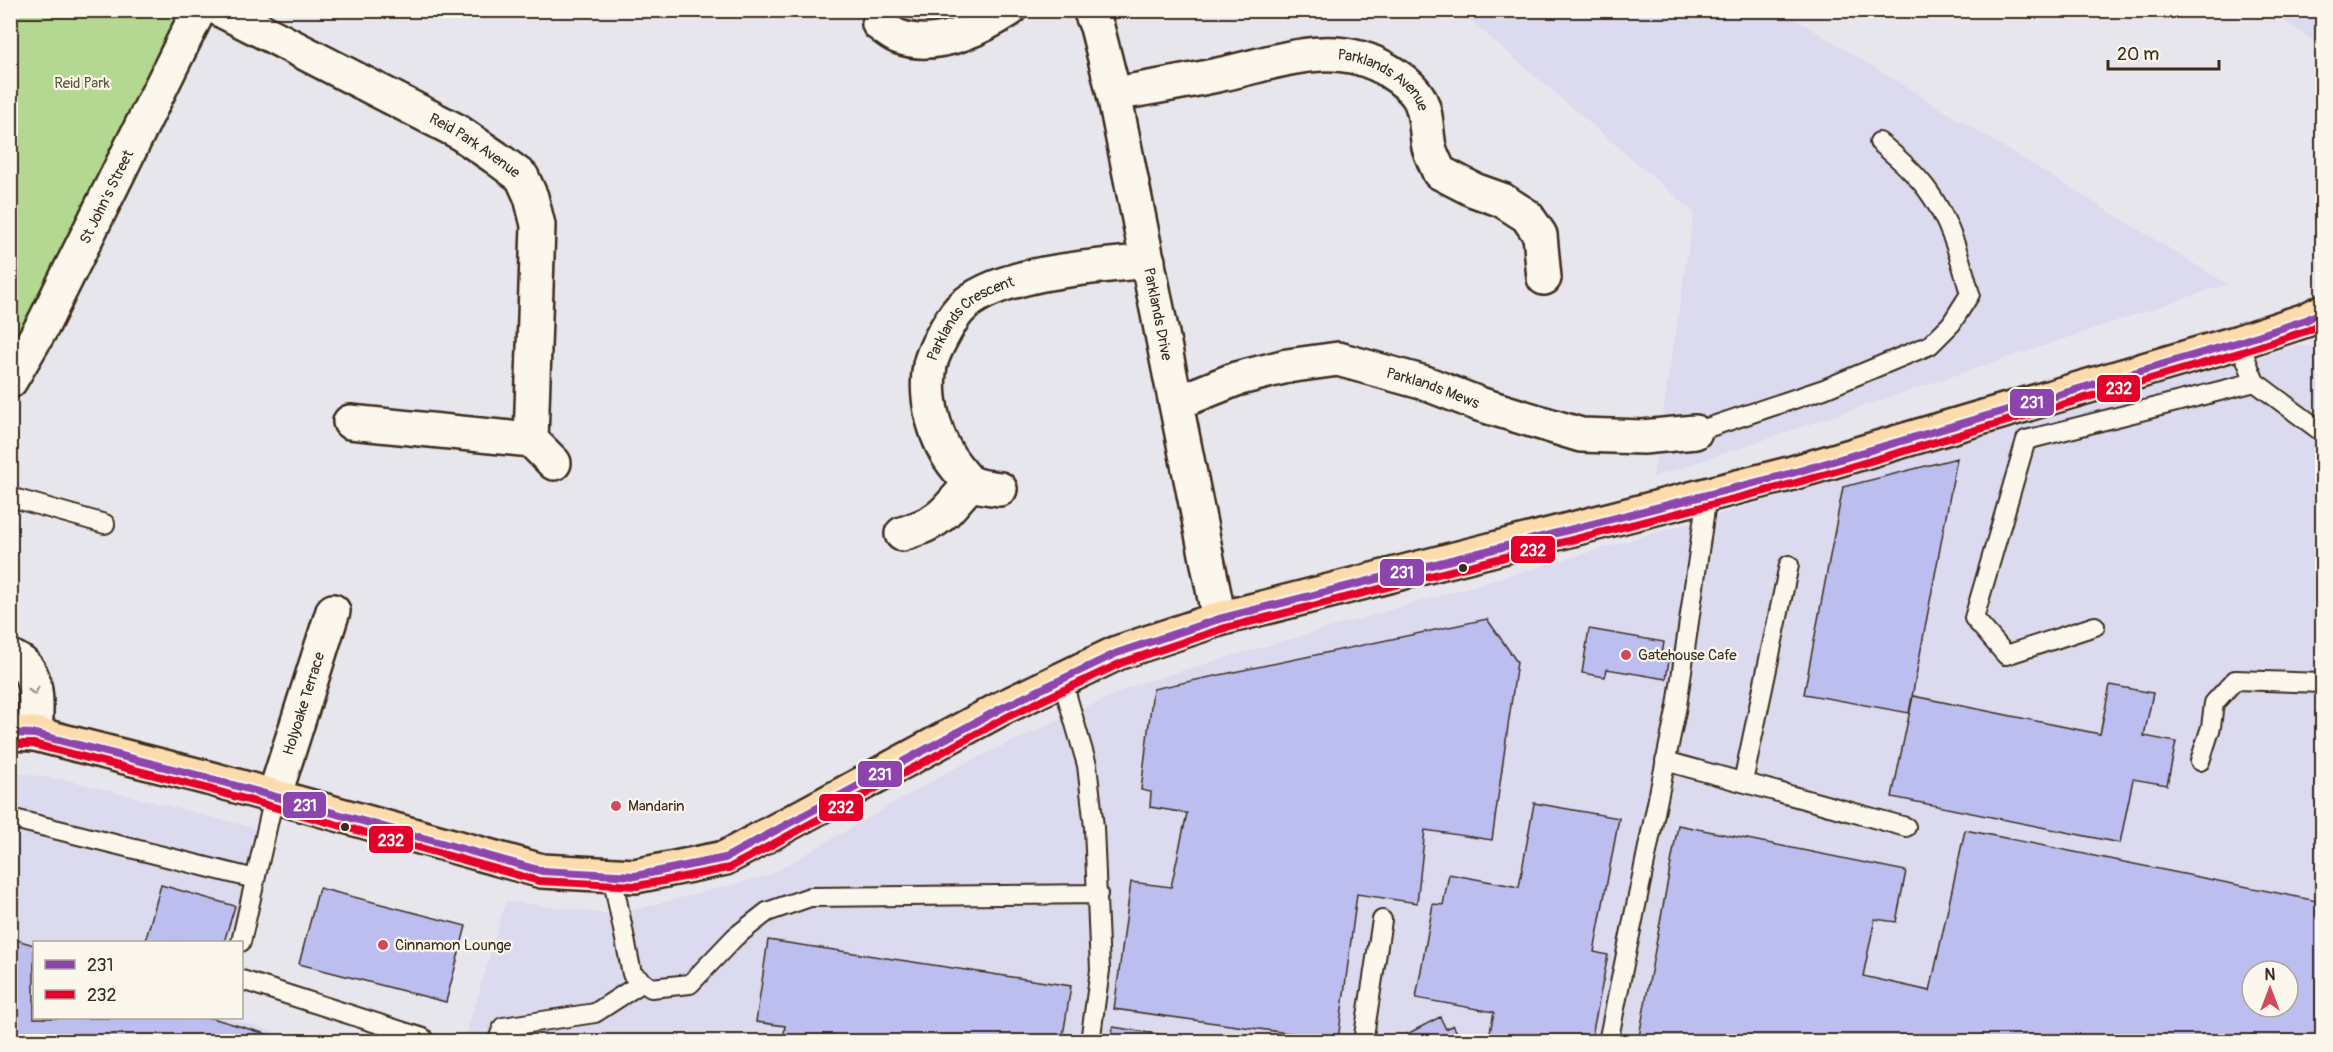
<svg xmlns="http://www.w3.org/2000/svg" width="2333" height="1052" font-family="Pangolin,sans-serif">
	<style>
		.built { fill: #dbdaee; fill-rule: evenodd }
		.green { fill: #b4d791; stroke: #788058; stroke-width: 1.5 }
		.building { fill: #bcbef0; stroke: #3b2a1e; stroke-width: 1.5; fill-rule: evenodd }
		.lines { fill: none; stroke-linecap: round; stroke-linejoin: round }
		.lane-casing { stroke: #3b2a1e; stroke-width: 22 }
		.street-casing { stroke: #3b2a1e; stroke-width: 38 }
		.secondary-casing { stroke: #3b2a1e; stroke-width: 38 }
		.highway-casing { stroke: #3b2a1e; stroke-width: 38 }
		.lane { stroke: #fbf7ec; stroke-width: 18 }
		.street { stroke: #fbf7ec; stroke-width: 33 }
		.secondary { stroke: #fbf7ec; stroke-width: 33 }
		.highway { stroke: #fcdcac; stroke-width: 33 }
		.bus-1-casing { stroke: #fbf7ec; stroke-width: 12 }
		.bus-2-casing { stroke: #fbf7ec; stroke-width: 12 }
		.bus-1 { stroke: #8e44ad; stroke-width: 8 }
		.bus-2 { stroke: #e4002b; stroke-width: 8 }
		.oneway { stroke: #9b9085 }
		.bus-dot { fill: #3b2a1e; stroke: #fbf7ec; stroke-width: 2 }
		.poi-dot { fill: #d1495b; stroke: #fbf7ec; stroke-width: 2 }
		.labels { text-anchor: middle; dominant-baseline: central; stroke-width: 4.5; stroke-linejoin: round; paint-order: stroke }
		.park-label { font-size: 15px; fill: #59553b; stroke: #fbf7ec }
		.street-label { font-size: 15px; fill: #3b2a1e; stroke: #fbf7ec }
		.poi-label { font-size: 15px; fill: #3b2a1e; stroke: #fbf7ec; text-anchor: start }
		.line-badge { stroke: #fbf7ec; stroke-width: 2 }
		.badge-label { font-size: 16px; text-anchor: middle; font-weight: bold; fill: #fff }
	</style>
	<rect width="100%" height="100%" fill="#e8e6ed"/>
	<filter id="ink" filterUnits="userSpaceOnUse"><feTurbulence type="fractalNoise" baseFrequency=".0167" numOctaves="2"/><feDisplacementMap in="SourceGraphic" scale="12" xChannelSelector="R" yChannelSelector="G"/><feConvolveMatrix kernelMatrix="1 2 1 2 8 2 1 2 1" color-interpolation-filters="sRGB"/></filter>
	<g filter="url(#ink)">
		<!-- built -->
		<path class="built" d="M1459 11H1782L2227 284 1653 477 1694 212Z
			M2269 11H2322V46Z
			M2297 346 2322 347V1041L464 1042 506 901 614 915 770 875 949 771 1140 683ZM2252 971H2288V1007H2252Z
			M11 772 71 781 262 830 229 942H34V1018H228L309 1041 11 1042Z"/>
		<!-- green -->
		<path class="green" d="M11 11H199L34 339 11 328Z"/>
		<!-- building -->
		<path class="building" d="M1957 458 1909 713 1804 694 1843 487Z
			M1487 619 1517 662 1492 840 1425 830 1417 903 1357 894 1338 1040 1114 1009 1131 882 1171 887 1187 813 1150 807 1151 792 1141 790 1153 689Z
			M1589 629 1664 642 1662 654 1670 655 1666 679 1607 669 1605 677 1582 673Z
			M2110 685 2153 693 2144 736 2176 742 2167 785 2133 779 2120 843 1892 797 1913 696 2100 734Z
			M1534 803 1619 818 1594 952 1608 955 1592 1036 1579 1034 1578 1042H1488L1494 1012 1416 998 1433 904 1443 905 1449 874 1519 887Z
			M1678 825 1906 871 1896 922 1875 919 1863 976 1930 991 1965 830 2322 902V1042H1638ZM2252 971H2288V1007H2252Z
			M161 885 235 906 224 942H145Z
			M319 888 466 926 446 1002 299 964Z
			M10 938 34 945V1018H212L293 1042H49L10 1030Z
			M768 940 1071 986 1062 1042H783L785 1026 756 1022Z
			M1440 1017 1446 1029 1453 1025 1462 1042H1412L1407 1034Z
			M1113 1027 1208 1042H1111Z"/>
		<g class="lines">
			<defs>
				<path id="lane" d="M2239 342 2255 382 2322 432
					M1695 432 1824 389 1930 345 1951 324 1970 294C1960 257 1949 218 1926 188 1912 170 1896 156 1879 142
					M10 497 105 524
					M2095 626 2006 655 1974 618 2026 440 2255 382
					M1062 679 1087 765 1094 827 1100 970 1090 1042
					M1665 761 1906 827
					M2200 761 2211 727 2214 703 2235 680 2322 683
					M1743 782 1789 565
					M10 818 255 879
					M612 875 632 974 651 988 690 984 735 937 767 912 810 897 1098 894
					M241 942 274 797
					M242 980 423 1038
					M497 1042 503 1027 595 1013 643 982
					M1363 1042 1382 920
					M1608 1042 1677 706 1707 495"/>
				<g id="street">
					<path id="s1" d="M221 10 457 131 495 157 522 177 531 197 538 225 531 440"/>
					<path id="s2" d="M1090 10 1097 27 1114 94 1219 619"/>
					<path d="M879 24C885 28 892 35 899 37 936 50 978 30 1009 10"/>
					<path id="s3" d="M1114 94C1150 88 1186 82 1222 74 1279 62 1334 37 1389 71 1400 78 1412 86 1419 98 1427 112 1426 132 1429 147 1431 155 1436 164 1439 172L1474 190 1502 200 1527 216 1540 235 1544 278"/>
					<path id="s4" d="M10 381 43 325 199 10"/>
					<path id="s5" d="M1176 403 1236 379 1287 366 1338 359 1425 383 1479 404 1581 435 1643 437 1695 432"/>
					<path d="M350 422 531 440 554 463"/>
					<path id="s6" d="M1000 489C991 488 981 487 973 484 967 482 962 473 957 468 935 442 924 399 930 365 933 351 950 320 960 309 997 271 1097 267 1148 261"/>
					<path d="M902 534C917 529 933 524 945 512 954 503 961 493 971 484"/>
					<path id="s7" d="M274 797 333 611"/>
				</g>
				<path id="secondary" d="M10 656C14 659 20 661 23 664 40 677 36 716 35 734"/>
				<path id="highway" d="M10 733 35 734 208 778 542 871 635 876 725 858 1002 708 1117 653 1219 619 1789 474 2239 342 2306 320 2322 312"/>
			</defs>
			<!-- lane casing -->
			<use href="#lane" class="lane-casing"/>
			<!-- street casing -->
			<use href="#street" class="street-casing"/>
			<!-- secondary casing -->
			<use href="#secondary" class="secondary-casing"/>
			<!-- highway casing -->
			<use href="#highway" class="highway-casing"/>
			<!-- lane -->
			<use href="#lane" class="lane"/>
			<!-- street -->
			<use href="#street" class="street"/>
			<!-- secondary -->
			<use href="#secondary" class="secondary"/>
			<!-- highway -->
			<use href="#highway" class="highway"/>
			<defs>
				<path id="bus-1" d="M10 733 35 734 208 778 542 871 635 876 725 858 1002 708 1117 653 1219 619 1789 474 2239 342 2306 320 2322 312"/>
				<path id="bus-2" d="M10 744H33L205 788 539 881 637 886 729 868 1007 717 1121 663 1222 629 1792 484 2242 352 2309 330 2322 323"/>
			</defs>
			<!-- bus-1 casing -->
			<use href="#bus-1" class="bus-1-casing"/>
			<!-- bus-2 casing -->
			<use href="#bus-2" class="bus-2-casing"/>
			<!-- bus-1 -->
			<use href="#bus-1" class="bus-1"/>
			<!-- bus-2 -->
			<use href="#bus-2" class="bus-2"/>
		</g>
		<!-- one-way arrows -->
		<defs><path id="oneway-chevron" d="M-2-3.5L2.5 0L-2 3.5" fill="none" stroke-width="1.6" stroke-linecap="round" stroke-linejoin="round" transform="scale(1.5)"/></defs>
		<use class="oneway" href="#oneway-chevron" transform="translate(34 691) rotate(77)"/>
	</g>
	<!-- markers -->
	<g class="bus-dot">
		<circle cx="1463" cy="568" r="5"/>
		<circle cx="345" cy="827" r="5"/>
	</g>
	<g class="poi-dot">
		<circle cx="1626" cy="655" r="6"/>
		<circle cx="616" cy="806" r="6"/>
		<circle cx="383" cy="945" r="6"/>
	</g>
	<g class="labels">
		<!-- park labels -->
		<g class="park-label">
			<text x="82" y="83">Reid Park</text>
		</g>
		<!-- street labels -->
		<g class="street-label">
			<text stroke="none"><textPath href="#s3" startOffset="282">Parklands Avenue</textPath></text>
			<text stroke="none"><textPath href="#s1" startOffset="288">Reid Park Avenue</textPath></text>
			<text stroke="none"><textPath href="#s4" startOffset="208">St John's Street</textPath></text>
			<text stroke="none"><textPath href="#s2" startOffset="312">Parklands Drive</textPath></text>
			<text stroke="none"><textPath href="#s6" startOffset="225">Parklands Crescent</textPath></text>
			<text stroke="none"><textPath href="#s5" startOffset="268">Parklands Mews</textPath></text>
			<text stroke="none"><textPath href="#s7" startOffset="98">Holyoake Terrace</textPath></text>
		</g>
		<!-- poi labels -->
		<g class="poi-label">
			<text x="1638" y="655">Gatehouse Cafe</text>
			<text x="628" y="806">Mandarin</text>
			<text x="395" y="945">Cinnamon Lounge</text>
		</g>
	</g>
	<g class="line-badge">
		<rect x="2096" y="374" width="45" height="29" rx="6" fill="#e4002b"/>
		<rect x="2009" y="388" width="46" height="29" rx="6" fill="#8e44ad"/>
		<rect x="1510" y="535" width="46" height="29" rx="6" fill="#e4002b"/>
		<rect x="1379" y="558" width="46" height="29" rx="6" fill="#8e44ad"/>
		<rect x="857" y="760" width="46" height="28" rx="6" fill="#8e44ad"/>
		<rect x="282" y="791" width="45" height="28" rx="6" fill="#8e44ad"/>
		<rect x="818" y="793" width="46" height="29" rx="6" fill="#e4002b"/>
		<rect x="368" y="825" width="46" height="29" rx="6" fill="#e4002b"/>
	</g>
	<g class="badge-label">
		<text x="2119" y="394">232</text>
		<text x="2032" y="408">231</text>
		<text x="1533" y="556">232</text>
		<text x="1402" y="578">231</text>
		<text x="880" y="780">231</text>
		<text x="305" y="811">231</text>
		<text x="841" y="813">232</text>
		<text x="391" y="846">232</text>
	</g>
	<!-- margin -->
	<rect width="2333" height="1052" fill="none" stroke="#fbf7ec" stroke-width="36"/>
	<rect x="18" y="18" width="2297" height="1016" fill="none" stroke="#3b2a1e" stroke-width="2" filter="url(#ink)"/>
	<!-- legend -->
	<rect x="33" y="941" width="210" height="78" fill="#fbf7ec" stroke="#aea59a" stroke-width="1.5"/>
	<rect x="45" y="960" width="30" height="9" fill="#8e44ad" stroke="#aea59a" stroke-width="1.5"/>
	<text x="87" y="971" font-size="18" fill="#3b2a1e">231</text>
	<rect x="45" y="990" width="30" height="9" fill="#e4002b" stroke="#aea59a" stroke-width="1.5"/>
	<text x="87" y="1001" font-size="18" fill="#3b2a1e">232</text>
	<!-- north arrow -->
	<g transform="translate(2270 989)"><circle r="28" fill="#fbf7ec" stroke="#aea59a" stroke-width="1.5"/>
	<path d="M0-4.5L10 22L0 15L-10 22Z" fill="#d1495b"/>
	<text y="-9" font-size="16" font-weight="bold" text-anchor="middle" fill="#3b2a1e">N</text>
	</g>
	<!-- scale -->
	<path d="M2108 60v9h111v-9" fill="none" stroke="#3b2a1e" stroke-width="3"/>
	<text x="2117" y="60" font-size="18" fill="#3b2a1e" stroke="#fbf7ec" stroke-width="4.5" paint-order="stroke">20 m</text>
</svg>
